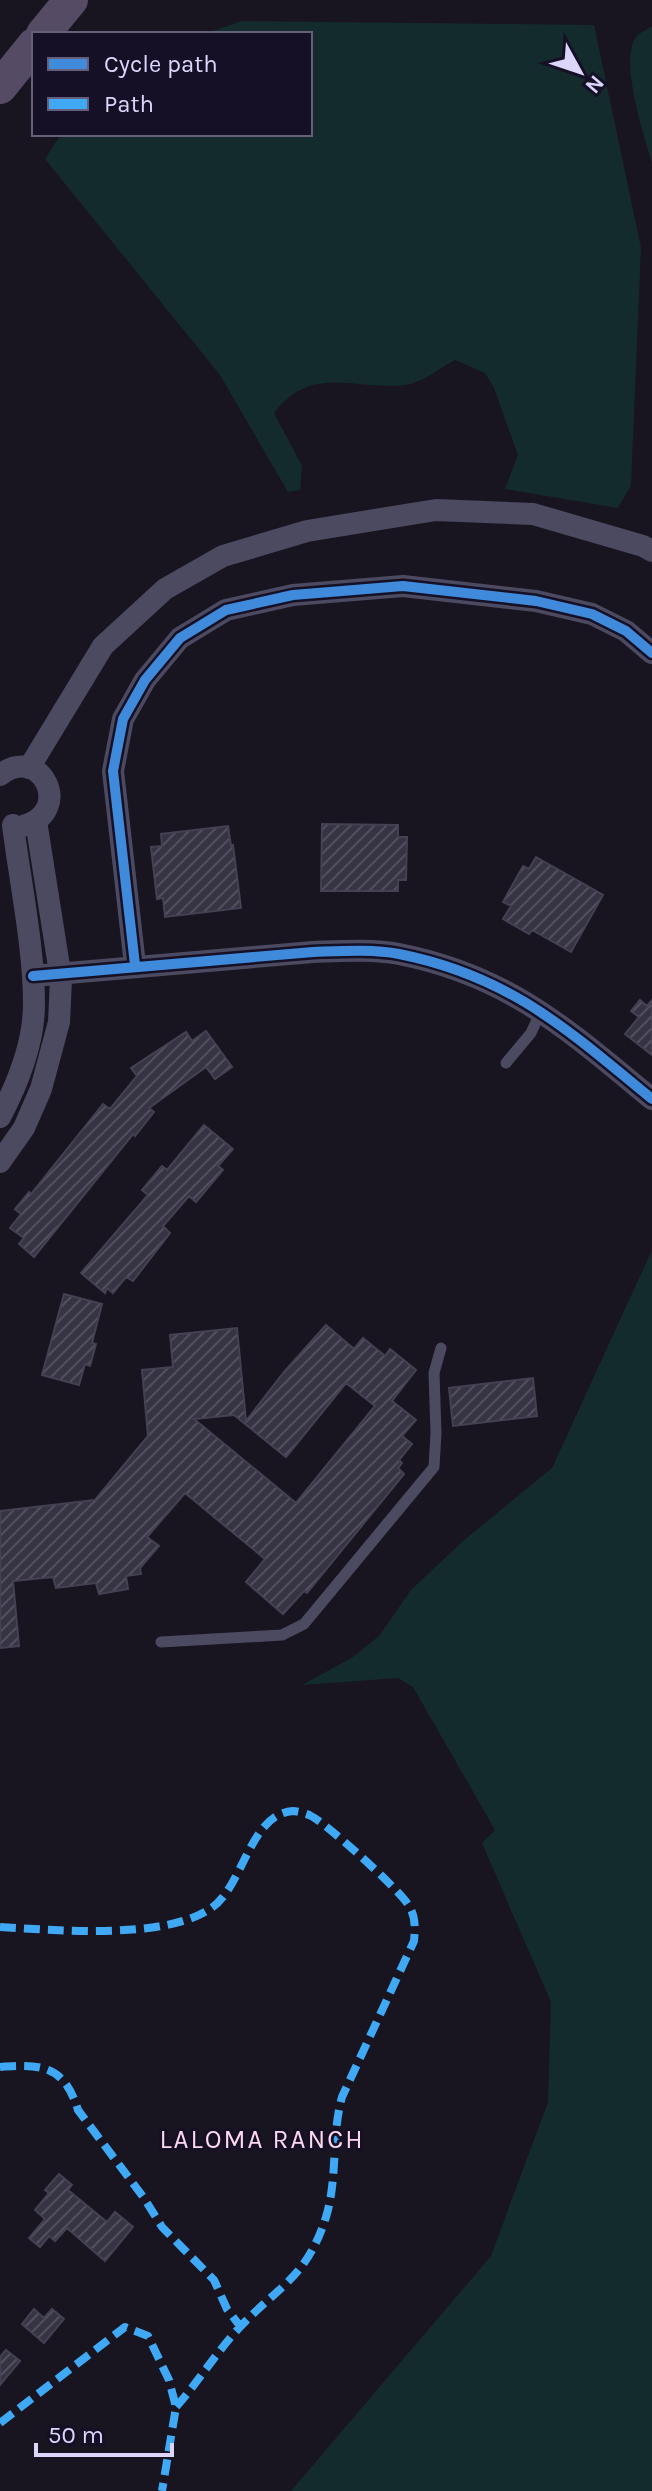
<svg xmlns="http://www.w3.org/2000/svg" width="652" height="2491" font-family="Karla,sans-serif">
	<style>
		.grass { fill: #142b2d }
		.building { fill: url(#building-hatch); stroke: #454053; stroke-width: 2; fill-rule: evenodd }
		.lines { fill: none; stroke-linecap: round; stroke-linejoin: round }
		.service { stroke: #4c4a61; stroke-width: 11 }
		.minor { stroke: #4c4a61; stroke-width: 22 }
		.primary { stroke: #554b65; stroke-width: 34 }
		.quiet { stroke: #3fa9f5; stroke-width: 8; stroke-dasharray: 16 8; stroke-linecap: butt }
		.cycleway-casing { stroke: #151025; stroke-width: 15 }
		.cycleway { stroke: #408adc; stroke-width: 10 }
		.labels { text-anchor: middle; dominant-baseline: central; stroke-width: 6; stroke-linejoin: round; paint-order: stroke }
		.neighbourhood-label { font-size: 26px; letter-spacing: 2px; fill: #fdd8ee; stroke: #151025 }
	</style>
	<defs>
		<pattern id="building-hatch" width="6" height="6" patternUnits="userSpaceOnUse" patternTransform="scale(2)"><rect width="6" height="6" fill="#363342"/><path d="M-1 1l2-2M0 6l6-6M5 7l2-2" fill="none" stroke="#52505e"/></pattern>
	</defs>
	<rect width="100%" height="100%" fill="#181520"/>
	<!-- grass -->
	<path class="grass" d="M242 21 594 25 641 248 631 485 618 508 505 489 518 455 494 388 485 373 455 360C441 367 422 383 406 385 355 391 312 363 274 413L302 466 300 490 288 492 220 375 45 159 61 134H310V34H204Z
		M652 26V163C644 136 619 61 636 37 639 33 648 29 652 26Z
		M652 1250V2491H291L491 2256 548 2102 551 2002 482 1843 495 1830 413 1687 398 1678 302 1685 353 1657 379 1636 411 1590 463 1541 552 1468Z"/>
	<!-- building -->
	<path class="building" d="M322 824 398 825V837H407L406 880H398V891H321Z
		M228 826 231 846 233 845 241 908 165 917 163 898 157 899 151 847 162 846 161 834Z
		M536 857 603 895 571 952 532 930 529 934 503 919 511 906 503 902 523 866 529 869Z
		M640 1000 647 1006 652 1000V1055L625 1034 639 1017 631 1011Z
		M206 1031 232 1067 215 1079 206 1067 149 1108 154 1112 135 1136 133 1134 34 1257 19 1244 24 1238 10 1228 21 1214 15 1209 29 1192 31 1194 103 1104 110 1109 137 1076 131 1068 186 1032 192 1041Z
		M204 1125 233 1149 218 1166 223 1170 196 1202 189 1196 163 1226 170 1233 133 1281 126 1277 113 1293 107 1288 105 1293 81 1273 148 1195 142 1190 162 1166 167 1170Z
		M64 1294 102 1304 92 1343 96 1344 90 1366 85 1364 79 1385 42 1375Z
		M326 1325 354 1349 363 1338 385 1356 390 1349 416 1370 392 1401 416 1420 402 1436 412 1444 399 1460 402 1463 398 1468 404 1474 307 1593 304 1591 283 1614 246 1582 265 1559 185 1493 147 1537 159 1546 140 1568 141 1574 126 1576 128 1589 99 1594 96 1583 56 1588 53 1577 13 1581 19 1646 0 1648V1511L95 1500 148 1436 142 1370 173 1367 170 1335 237 1328 246 1421 284 1372ZM346 1383 375 1406 296 1503 194 1419 234 1415 286 1457Z
		M533 1378 537 1416 453 1426 449 1388Z
		M59 2174 72 2185 68 2190 107 2222 115 2212 133 2227 105 2261 67 2228 55 2241 49 2236 40 2247 29 2238 45 2219 35 2210 49 2193 45 2190Z
		M34 2309 44 2318 52 2309 64 2319 44 2343 22 2324Z
		M6 2350 20 2361 0 2385V2357Z"/>
	<g class="lines">
		<!-- service -->
		<path class="service" d="M506 1063 531 1033 541 1011
			M161 1642 282 1635 304 1624 434 1467 436 1433 434 1373 441 1348"/>
		<!-- minor -->
		<path class="minor" d="M29 768 103 646 165 589 223 556 307 531 436 510 533 514 643 546 652 551
			M0 775C41 743 75 812 23 826
			M135 965 113 771 123 719 145 680 180 638 226 610 293 595 403 586 536 601 592 614 626 631 652 653
			M33 976 313 952C342 951 372 949 399 954 510 976 568 1030 652 1099
			M0 1117C18 1083 34 1043 34 1004 34 947 20 882 13 825
			M0 1162 24 1128 41 1089 59 1022 61 979 36 821"/>
		<!-- primary -->
		<path class="primary" d="M43 34 71 0
			M0 87 34 45"/>
		<!-- quiet -->
		<path class="quiet" d="M0 1927C55 1930 163 1940 210 1909 244 1887 249 1814 293 1811 297 1811 308 1814 311 1816 326 1823 402 1892 409 1906 416 1917 415 1929 414 1941L342 2097C331 2136 338 2178 326 2217 307 2277 280 2285 241 2326 217 2351 199 2381 176 2407
			M0 2067C42 2064 64 2065 78 2110L144 2198 162 2227 214 2280 227 2309 240 2326
			M0 2423 125 2327 148 2336 169 2380 176 2407 162 2491"/>
		<defs>
			<path id="cycleway" d="M135 965 113 771 123 719 145 680 180 638 226 610 293 595 403 586 536 601 592 614 626 631 652 653
				M33 976 313 952C342 951 372 949 399 954 510 976 568 1030 652 1099"/>
		</defs>
		<!-- cycleway casing -->
		<use href="#cycleway" class="cycleway-casing"/>
		<!-- cycleway -->
		<use href="#cycleway" class="cycleway"/>
	</g>
	<g class="labels">
		<!-- neighbourhood labels -->
		<g class="neighbourhood-label">
			<text x="262" y="2139">LALOMA RANCH</text>
		</g>
	</g>
	<!-- legend -->
	<rect x="32" y="32" width="280" height="104" fill="#151025" stroke="#655f7b" stroke-width="2"/>
	<rect x="48" y="58" width="40" height="12" fill="#408adc" stroke="#655f7b" stroke-width="2"/>
	<text x="104" y="72" font-size="24" fill="#dcd6fd">Cycle path</text>
	<rect x="48" y="98" width="40" height="12" fill="#3fa9f5" stroke="#655f7b" stroke-width="2"/>
	<text x="104" y="112" font-size="24" fill="#dcd6fd">Path</text>
	<!-- north arrow -->
	<g transform="translate(580 72) rotate(130)" stroke="#151025" stroke-width="6" paint-order="stroke">
	<path d="M0-6L14 30L0 20L-14 30Z" fill="#dcd6fd"/>
	<text y="-12" font-size="22" font-weight="bold" text-anchor="middle" fill="#dcd6fd">N</text>
	</g>
	<!-- scale -->
	<path d="M36 2443v12h136v-12" fill="none" stroke="#dcd6fd" stroke-width="4"/>
	<text x="48" y="2443" font-size="24" fill="#dcd6fd" stroke="#151025" stroke-width="6" paint-order="stroke">50 m</text>
</svg>
